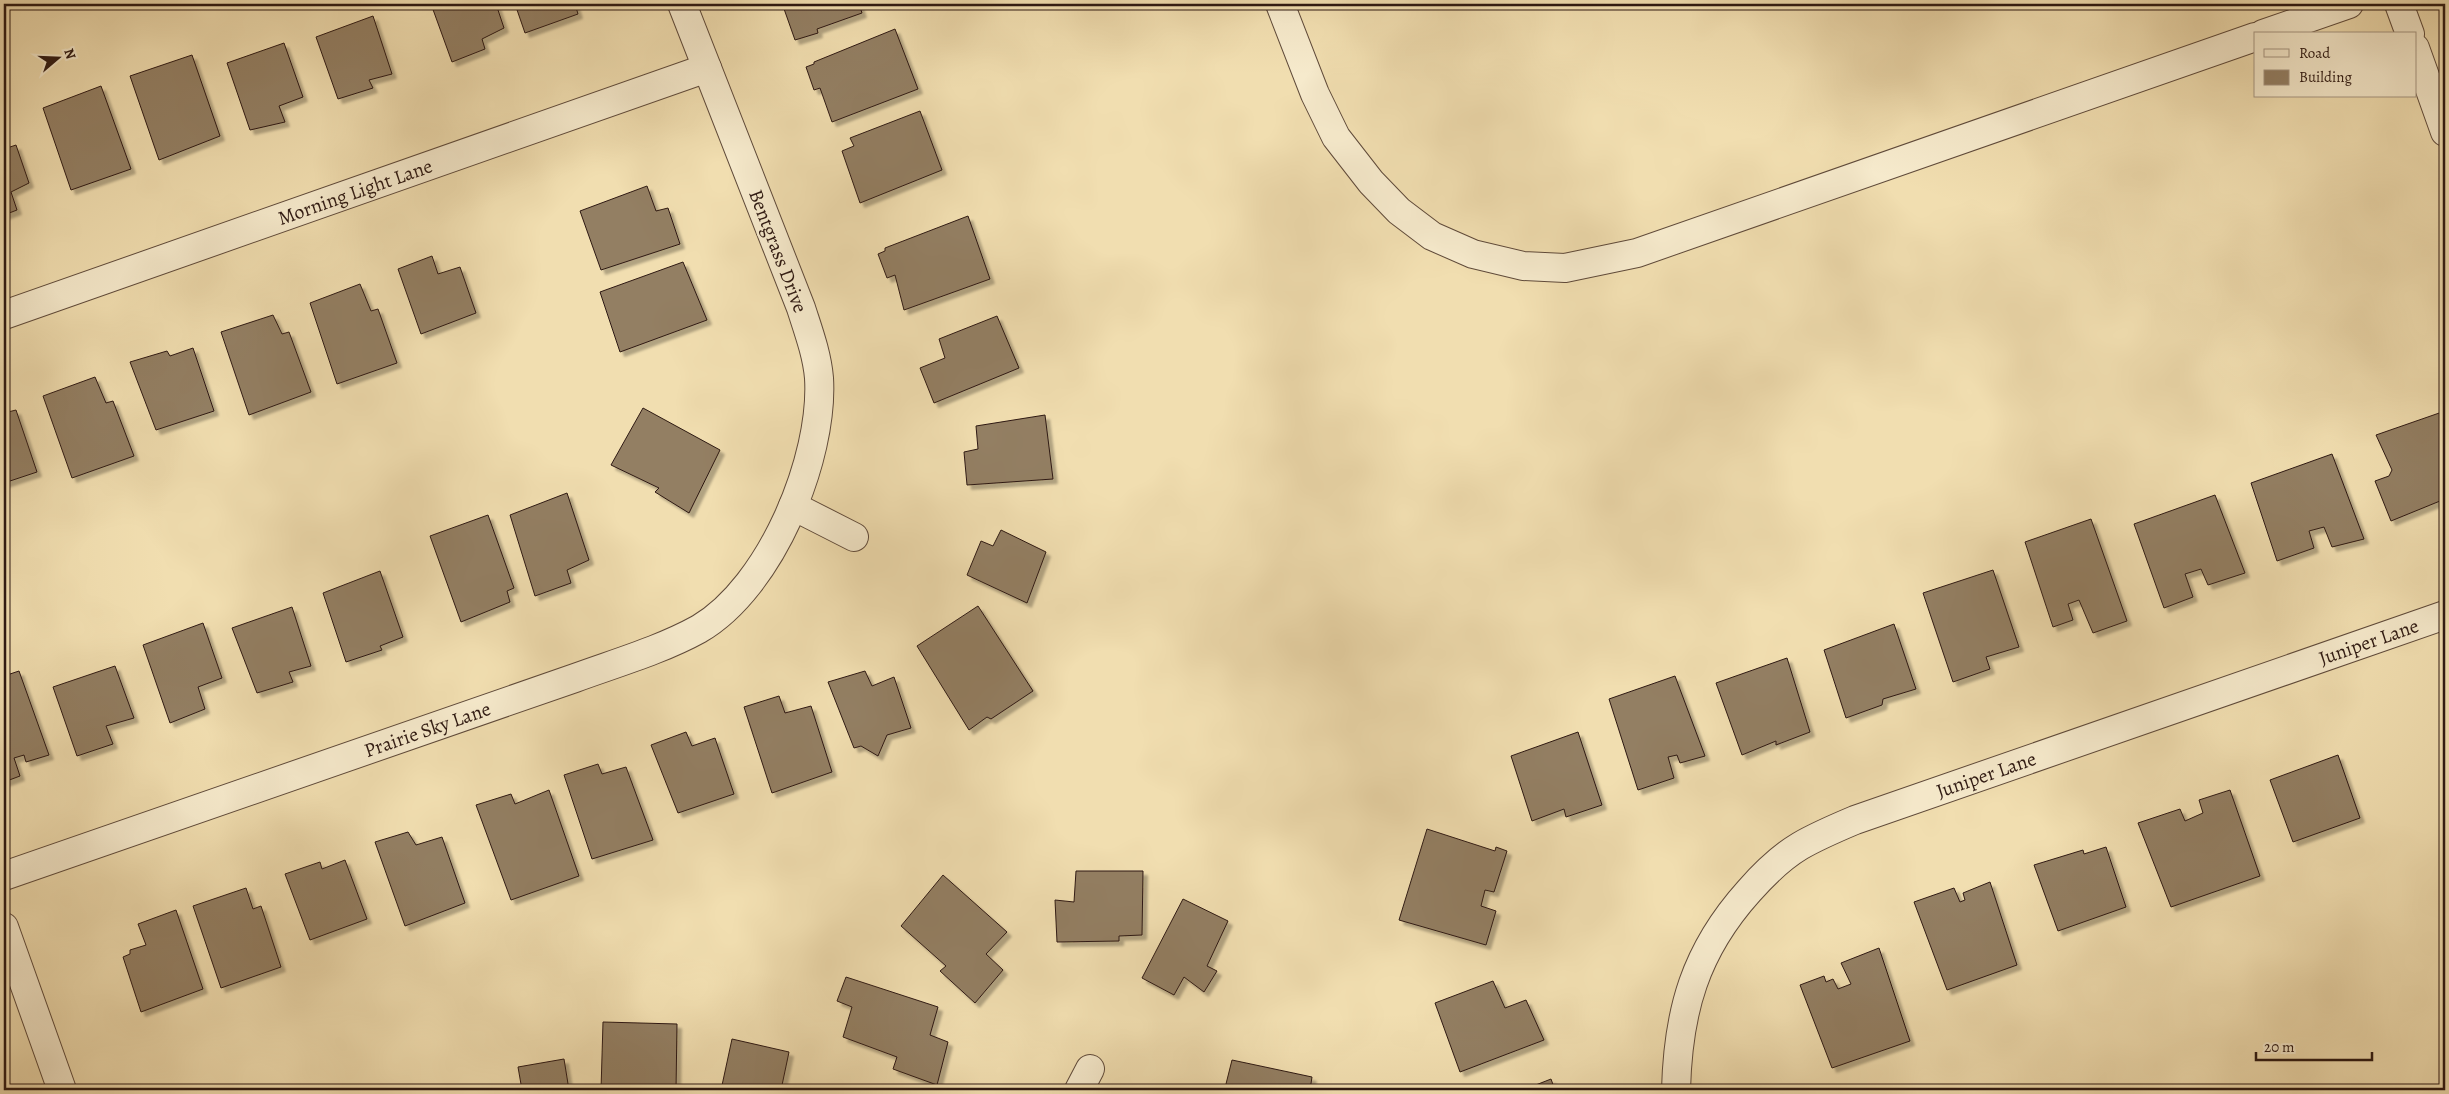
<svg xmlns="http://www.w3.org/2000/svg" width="2449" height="1094" font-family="Alegreya,serif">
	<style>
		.building { fill: #937f64; stroke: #2e1912; filter: url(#shadow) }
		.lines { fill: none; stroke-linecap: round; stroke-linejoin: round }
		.minor-casing { stroke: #5f4a3a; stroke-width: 30 }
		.minor { stroke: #f6eacc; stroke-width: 28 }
		.labels { text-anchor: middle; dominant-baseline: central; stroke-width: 4.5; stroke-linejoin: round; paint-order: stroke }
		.street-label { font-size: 20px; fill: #2e1912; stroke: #f6eacc }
	</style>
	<defs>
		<filter id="shadow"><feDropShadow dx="4.5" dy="4.5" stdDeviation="1" flood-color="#0004"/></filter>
	</defs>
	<rect width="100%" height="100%" fill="#f1deb0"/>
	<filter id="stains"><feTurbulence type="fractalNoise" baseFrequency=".004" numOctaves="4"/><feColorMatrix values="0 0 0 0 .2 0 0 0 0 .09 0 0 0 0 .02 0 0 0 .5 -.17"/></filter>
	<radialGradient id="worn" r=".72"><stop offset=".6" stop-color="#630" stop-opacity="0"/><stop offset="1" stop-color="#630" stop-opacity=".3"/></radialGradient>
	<!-- building -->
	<path class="building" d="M431 4H496L504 28 482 39 485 49 452 62Z
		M515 4H575L578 14 525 33Z
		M788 4H859L862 13 817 29 818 33 795 40 783 6Z
		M373 16 392 74 369 80 373 88 338 99 316 37Z
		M895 29 918 89 832 122 820 88 814 90 806 67 814 64V62Z
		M284 43 303 97 279 106 285 122 250 130 227 63Z
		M192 55 220 136 159 160 130 76Z
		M101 86 131 169 71 190 43 108Z
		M920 111 942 170 860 203 842 151 854 146 850 138Z
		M16 145 29 183 11 192 17 210 4 215V149Z
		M647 186 656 211 668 208 680 244 601 270 580 211Z
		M968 216 990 279 904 310 895 275 887 278 878 254 885 251V248Z
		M432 256 438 274 460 267 476 313 421 334 398 269Z
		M683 262 707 320 620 352 600 292Z
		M360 284 371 311 378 309 397 363 337 384 310 303Z
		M273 315 282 334 289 332 311 392 249 415 221 332Z
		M997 316 1019 368 934 403 920 368 945 358 939 339Z
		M193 348 214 411 156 430 130 362 167 351 170 356Z
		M95 377 106 403 113 401 134 456 72 478 43 396Z
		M643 408 720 450 689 513 655 492 659 488 611 465Z
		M16 410 37 472 4 483V413Z
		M2445 411V511L2443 512 2440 501 2391 521 2375 481 2389 476 2392 470 2376 435Z
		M1045 415 1053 479 967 485 964 452 978 449 976 426Z
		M2332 454 2364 539 2332 547 2324 527 2309 531 2314 548 2277 561 2251 483Z
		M567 493 589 560 567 570 571 583 535 596 510 515Z
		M2215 495 2245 573 2208 585 2201 569 2185 574 2193 597 2164 608 2134 524Z
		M488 515 514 588 507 591 510 602 461 622 430 536Z
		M2091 519 2127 621 2093 633 2079 600 2068 604 2073 620 2053 627 2025 542Z
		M1001 530 1046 552 1027 603 967 575 981 541 993 546Z
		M1993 570 2019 647 1986 657 1990 669 1953 682 1923 593Z
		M380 571 403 637 380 646 382 650 346 662 323 593Z
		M978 606 1033 691 991 719 987 717 969 730 917 646Z
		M292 607 311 666 289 672 293 682 257 693 232 628Z
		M203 623 222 678 198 687 205 709 170 723 143 645Z
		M1894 624 1916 689 1883 699 1882 705 1846 718 1824 650Z
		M1787 658 1810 732 1776 745V741L1742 755 1716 683Z
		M115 666 134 718 106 726 113 744 77 756 53 687Z
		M19 671 49 755 26 762 24 755 14 758 20 776 4 782V676Z
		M865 671 872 686 894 677 911 728 887 735 878 756 861 746 854 748 828 682Z
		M1675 676 1705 756 1680 763 1677 755 1668 757 1674 778 1638 790 1609 699Z
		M779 696 785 713 811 706 832 772 772 793 744 707Z
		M686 732 692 746 715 738 734 794 678 813 651 745Z
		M1578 732 1602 805 1566 817 1564 809 1532 821 1511 756Z
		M2338 755 2360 818 2293 842 2270 780Z
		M598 764 602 774 626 767 653 840 592 859 564 775Z
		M549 790 579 876 511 900 476 805 511 794 515 804Z
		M2230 790 2260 876 2171 907 2138 823 2180 809 2185 821 2203 813 2199 800Z
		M1427 829 1495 851 1496 847 1507 851 1494 892 1485 890 1481 906 1496 911 1486 945 1399 920Z
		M408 832 416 845 442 837 465 903 405 926 375 842Z
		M2106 847 2126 907 2058 931 2034 865 2083 850 2084 854Z
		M345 860 367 919 310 940 285 874 320 862 322 869Z
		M1076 871H1143L1142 935 1119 936V941L1057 942 1055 900 1074 902Z
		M943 875 1007 932 986 954 1003 970 975 1003 940 971 946 966 901 926Z
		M1990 882 2017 965 1947 990 1914 902 1954 888 1960 902 1965 900 1963 893Z
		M246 888 253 909 261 906 281 967 221 988 193 906Z
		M1183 899 1228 921 1207 966 1217 971 1204 992 1184 977 1174 995 1142 978Z
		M176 910 203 989 141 1012 123 957 130 954V950L146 945 138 924Z
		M1879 948 1910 1041 1832 1068 1800 985 1824 976 1826 982 1833 979 1838 989 1851 984 1841 963Z
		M846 977 938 1007 930 1035 948 1042 937 1085 893 1069 897 1057 843 1037 852 1007 837 1001Z
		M1493 981 1505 1008 1526 1000 1544 1040 1460 1072 1435 1003Z
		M603 1022 677 1024 676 1090H601Z
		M732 1039 789 1052 781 1090H721Z
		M564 1059 569 1090H522L518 1067Z
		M1232 1060 1312 1077 1310 1090H1211L1212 1087 1225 1088Z
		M1551 1079 1555 1090H1523Z
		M454 1085 456 1090H440Z"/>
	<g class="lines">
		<defs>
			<g id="minor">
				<path d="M1280 4 1315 94 1336 137 1371 182 1399 211 1432 236 1473 254 1523 266 1565 268 1637 253 2255 37"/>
				<path d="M2399 4 2410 34"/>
				<path d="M2263 34 2349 4"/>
				<path d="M2415 48 2445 132"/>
				<path id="s1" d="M4 315 707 68"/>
				<path d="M793 506 854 537"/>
				<path id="s2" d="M4 876 575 678C616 663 661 650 699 629 771 587 824 458 819 378 817 354 808 330 801 308L682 4"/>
				<path d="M4 927 62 1090"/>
				<path d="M1079 1090 1090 1069"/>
				<path id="s3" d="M1676 1090C1678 1011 1695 951 1749 891 1764 874 1780 858 1800 846 1817 836 1836 828 1855 820L2445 615"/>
			</g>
		</defs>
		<!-- minor casing -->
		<use href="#minor" class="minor-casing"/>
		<!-- minor -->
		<use href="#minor" class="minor"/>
	</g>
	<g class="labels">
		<!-- street labels -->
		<g class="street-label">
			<text stroke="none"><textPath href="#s1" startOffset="372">Morning Light Lane</textPath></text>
			<text transform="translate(778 251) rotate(69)">Bentgrass Drive</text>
			<text stroke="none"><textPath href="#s3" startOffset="890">Juniper Lane</textPath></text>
			<text stroke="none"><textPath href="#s2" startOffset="448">Prairie Sky Lane</textPath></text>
			<text stroke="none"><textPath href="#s3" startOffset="485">Juniper Lane</textPath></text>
		</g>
	</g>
	<!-- margin -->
	<rect width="2449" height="1094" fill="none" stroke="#f1deb0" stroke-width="20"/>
	<rect x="5" y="5" width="2439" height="1084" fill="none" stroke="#2e1912" stroke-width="2.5"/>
	<rect x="10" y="10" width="2429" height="1074" fill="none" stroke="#2e1912"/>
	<!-- legend -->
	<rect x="2254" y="32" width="162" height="65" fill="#f6eacc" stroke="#a69682"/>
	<rect x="2264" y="49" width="25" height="8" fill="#f6eacc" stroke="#a69682"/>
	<text x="2299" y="58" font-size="15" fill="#2e1912">Road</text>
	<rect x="2264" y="70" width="25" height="15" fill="#937f64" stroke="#a69682"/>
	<text x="2299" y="82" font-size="15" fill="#2e1912">Building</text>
	<!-- north arrow -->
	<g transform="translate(58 58) rotate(71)" stroke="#f6eacc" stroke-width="4" paint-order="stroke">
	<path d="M0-4L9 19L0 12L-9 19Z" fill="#2e1912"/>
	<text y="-8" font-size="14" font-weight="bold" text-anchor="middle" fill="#2e1912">N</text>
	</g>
	<!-- scale -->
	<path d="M2256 1052v8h116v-8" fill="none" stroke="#2e1912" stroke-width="2.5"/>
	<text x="2264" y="1052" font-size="15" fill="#2e1912" stroke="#f6eacc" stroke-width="4" paint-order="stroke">20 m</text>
	<rect width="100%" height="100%" filter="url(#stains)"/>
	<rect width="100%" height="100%" fill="url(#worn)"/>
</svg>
